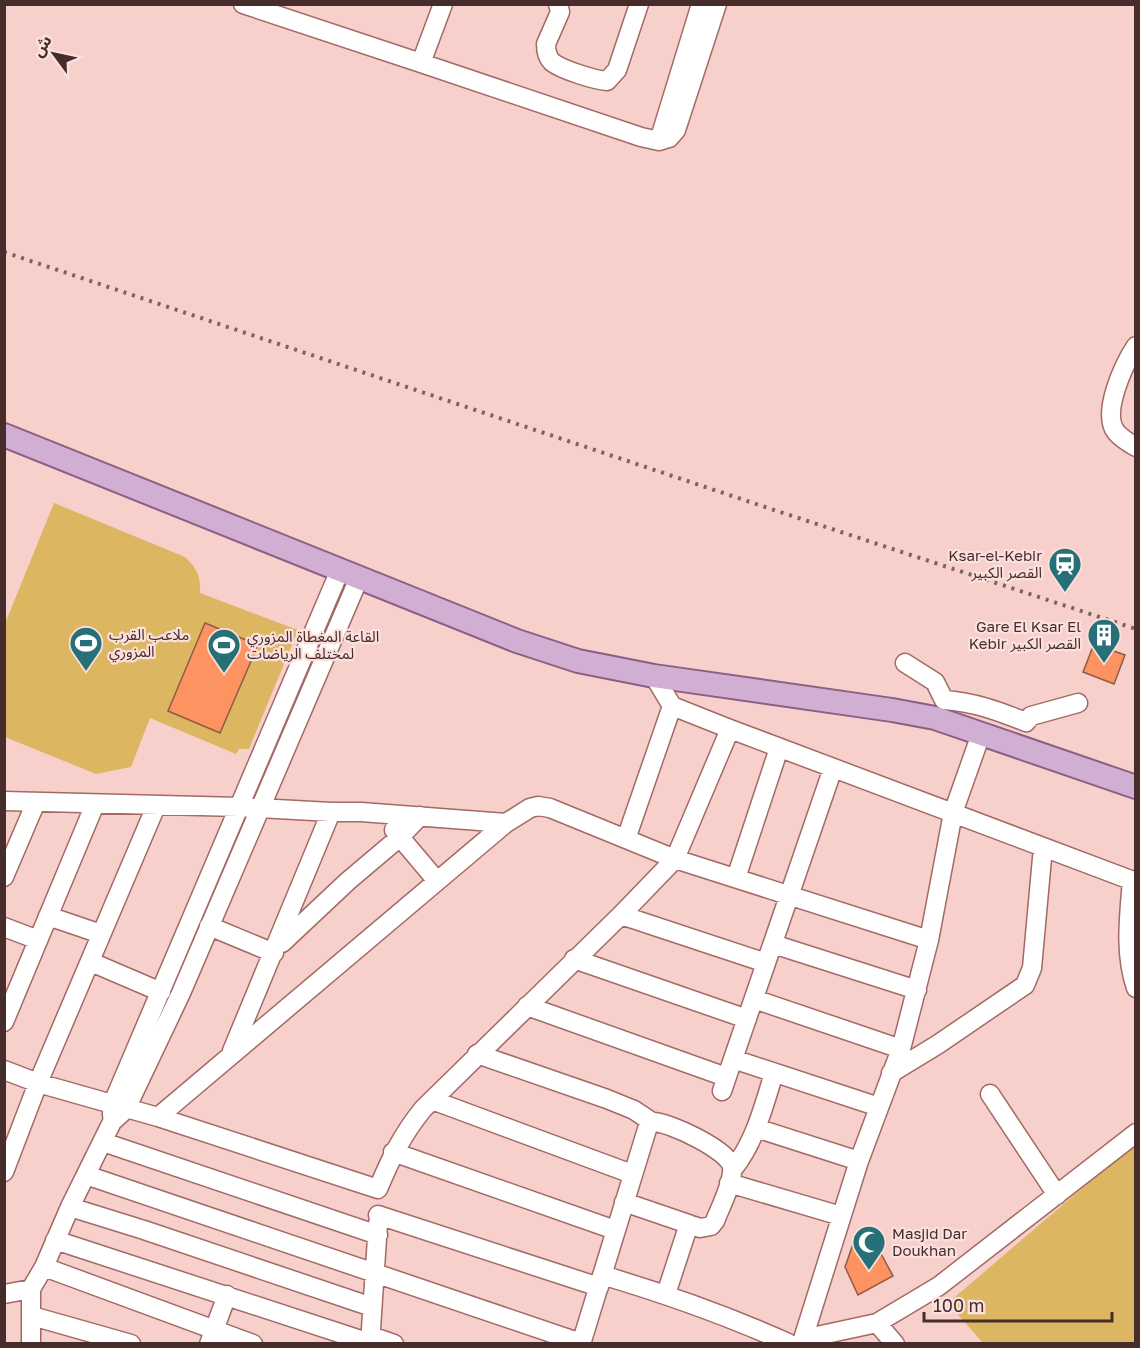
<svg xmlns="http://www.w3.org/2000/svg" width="1140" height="1348" font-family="'Golos Text','Noto Sans Arabic',sans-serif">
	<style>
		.green { fill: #ddb662 }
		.building { fill: #fd9361; stroke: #8e5c45; stroke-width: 1.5 }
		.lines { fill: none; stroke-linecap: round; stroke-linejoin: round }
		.minor-casing { stroke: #a36a65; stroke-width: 21 }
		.major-casing { stroke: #8d5e85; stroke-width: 26 }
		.minor { stroke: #fff; stroke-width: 18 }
		.major { stroke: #d1afd3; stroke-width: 22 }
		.rail { stroke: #7f615e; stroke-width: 4; stroke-dasharray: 3 6; stroke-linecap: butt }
		.labels { text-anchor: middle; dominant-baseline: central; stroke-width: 4.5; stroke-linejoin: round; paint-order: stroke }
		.poi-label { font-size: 15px; fill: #462d2b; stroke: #fbe0dd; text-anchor: start }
	</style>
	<rect width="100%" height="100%" fill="#f7cfcb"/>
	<!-- green -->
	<path class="green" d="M54 503 185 557C197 568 201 577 200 593L298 630 249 749H239L236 754 150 718 131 767 96 774 5 737 4 626Z
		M1135 1143V1343H983L948 1303Z"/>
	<!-- building -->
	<path class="building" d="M205 623 258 645 220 733 168 711Z
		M1094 644 1125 655 1114 684 1083 672Z
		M853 1244 863 1259 879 1250 893 1276 858 1295 845 1267Z"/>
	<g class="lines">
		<defs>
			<path id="minor" d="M243 4 421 63
				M443 4 421 63 641 137 659 141 669 138 676 130 717 4
				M558 4 560 12 546 44C546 51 547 57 552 62 562 70 595 80 607 81L617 70 639 4
				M659 141 701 4
				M1136 346C1124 364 1101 413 1116 432 1121 438 1129 443 1136 447
				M905 663 935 682 944 700C974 702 998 711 1026 722L1031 716 1078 703
				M672 706 730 729 1136 882
				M981 734 953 813 929 940 901 1049 859 1161 803 1339 877 1323 939 1286 1136 1133
				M4 801 239 807 331 812H361L506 823
				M394 830 437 881
				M626 839 672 706 654 676
				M4 877 36 802
				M736 878 779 748
				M1132 880C1129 917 1124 953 1136 988
				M621 915 766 963
				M48 916 101 934
				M209 926 274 953
				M4 927 38 940
				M282 943 348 881 400 837 420 816
				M773 944 917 990
				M574 959 747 1019
				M91 962 161 992
				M754 999 901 1049
				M527 1006 726 1077
				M4 1022 95 804
				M232 1051 331 812
				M477 1054 607 1099 634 1110 652 1122
				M733 1059 879 1107
				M4 1070 38 1083 158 1117 378 1189C391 1158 402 1135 423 1109L621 915 675 859 730 729
				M891 1073 937 1045 1025 985 1032 968 1043 847
				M722 1091 833 768
				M990 1094 1057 1195
				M432 1100 632 1174
				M112 1116V1105L340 570
				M158 1117 506 823 530 808 538 806 550 808 675 859 929 940
				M756 1128 859 1161
				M103 1142 378 1235
				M393 1152 615 1230
				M733 1169C755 1142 764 1105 774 1073
				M4 1172 38 1083 156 806
				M86 1175 581 1343
				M729 1183 841 1216
				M70 1207 144 1230 372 1307
				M378 1215 599 1287
				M55 1240 370 1343
				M44 1267 253 1344
				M602 1275C666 1294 728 1316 788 1343
				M4 1294 31 1289 44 1267 70 1207 112 1122 126 1109 181 993 359 578
				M666 1294 689 1224
				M32 1316 131 1344
				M877 1323 895 1344
				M371 1336 394 1344
				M31 1344V1289
				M209 1344 227 1295
				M370 1344 378 1223
				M581 1344 648 1126 652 1122C668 1121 730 1151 732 1167 734 1181 720 1208 715 1221L711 1226 700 1228 624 1202"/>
			<path id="major" d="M4 435 517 641 578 661 654 676 892 710 935 718 1136 787"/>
		</defs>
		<!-- minor casing -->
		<use href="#minor" class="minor-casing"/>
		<!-- major casing -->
		<use href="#major" class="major-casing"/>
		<!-- minor -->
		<use href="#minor" class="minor"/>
		<!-- major -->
		<use href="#major" class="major"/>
		<!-- rail -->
		<path class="rail" d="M4 252 762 506 1136 629"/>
	</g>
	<!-- icons -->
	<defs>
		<symbol id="station-pin" viewBox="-11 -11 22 30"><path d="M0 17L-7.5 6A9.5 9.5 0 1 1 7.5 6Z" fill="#277078" stroke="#fbe0dd"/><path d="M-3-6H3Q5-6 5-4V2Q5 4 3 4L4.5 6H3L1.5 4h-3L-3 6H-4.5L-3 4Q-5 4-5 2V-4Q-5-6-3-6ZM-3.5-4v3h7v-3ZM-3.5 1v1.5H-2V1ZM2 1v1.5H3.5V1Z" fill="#fff"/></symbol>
		<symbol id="building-pin" viewBox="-11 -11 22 30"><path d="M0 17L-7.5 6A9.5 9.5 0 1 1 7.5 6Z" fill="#277078" stroke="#fbe0dd"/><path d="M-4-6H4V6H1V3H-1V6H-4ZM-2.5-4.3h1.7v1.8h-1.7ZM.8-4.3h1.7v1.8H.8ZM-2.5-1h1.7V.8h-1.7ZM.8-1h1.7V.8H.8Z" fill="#fff"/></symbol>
		<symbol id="stadium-pin" viewBox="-11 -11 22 30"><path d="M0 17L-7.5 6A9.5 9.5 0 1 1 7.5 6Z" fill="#277078" stroke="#fbe0dd"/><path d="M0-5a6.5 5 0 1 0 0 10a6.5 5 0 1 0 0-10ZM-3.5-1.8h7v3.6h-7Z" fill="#fff"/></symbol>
		<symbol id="mosque-pin" viewBox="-11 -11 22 30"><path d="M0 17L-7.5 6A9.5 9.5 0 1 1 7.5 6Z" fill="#277078" stroke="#fbe0dd"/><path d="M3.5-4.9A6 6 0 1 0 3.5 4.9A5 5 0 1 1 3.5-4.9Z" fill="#fff"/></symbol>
	</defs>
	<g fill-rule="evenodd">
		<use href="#station-pin" x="1046" y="545" width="38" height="52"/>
		<use href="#building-pin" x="1085" y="616" width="38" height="52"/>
		<use href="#stadium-pin" x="67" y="624" width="38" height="52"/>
		<use href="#stadium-pin" x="205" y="626" width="38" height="52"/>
		<use href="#mosque-pin" x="850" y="1223" width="38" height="52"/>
	</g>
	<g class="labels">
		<!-- poi labels -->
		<g class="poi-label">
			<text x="1042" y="555" text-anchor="end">Ksar-el-Kebir<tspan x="1042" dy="17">القصر الكبير</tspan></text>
			<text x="1081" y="626" text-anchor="end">Gare El Ksar El<tspan x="1081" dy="17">Kebir القصر الكبير</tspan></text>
			<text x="109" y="634">ملاعب القرب<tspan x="109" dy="17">المزوري</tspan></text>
			<text x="247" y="636">القاعة المغطاة المزوري<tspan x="247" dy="17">لمختلف الرياضات</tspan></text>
			<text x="892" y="1233">Masjid Dar<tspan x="892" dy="17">Doukhan</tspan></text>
		</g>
	</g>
	<!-- border -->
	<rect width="1140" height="1348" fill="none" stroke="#462d2b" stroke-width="12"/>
	<!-- north arrow -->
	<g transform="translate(54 54) rotate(303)" stroke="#fbe0dd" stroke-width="4.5" paint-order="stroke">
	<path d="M0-4.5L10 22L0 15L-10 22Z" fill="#462d2b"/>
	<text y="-9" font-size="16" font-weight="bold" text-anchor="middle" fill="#462d2b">ش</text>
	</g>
	<!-- scale -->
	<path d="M924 1312v9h188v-9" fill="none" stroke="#462d2b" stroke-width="3"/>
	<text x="933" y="1312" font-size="18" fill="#462d2b" stroke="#fbe0dd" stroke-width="4.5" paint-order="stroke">100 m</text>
</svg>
